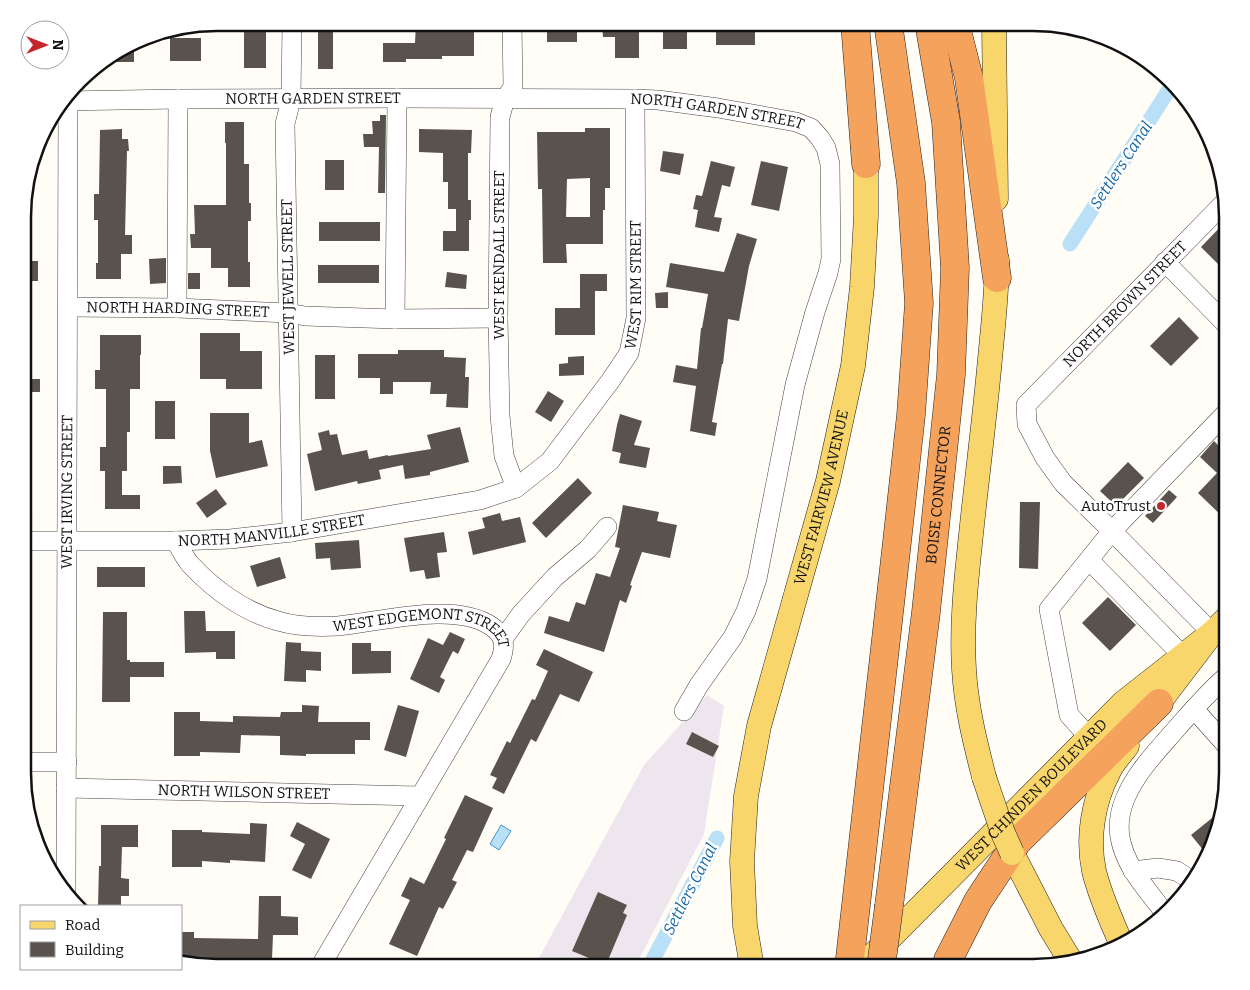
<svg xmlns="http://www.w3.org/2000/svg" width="1250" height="990" font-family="Bitter,serif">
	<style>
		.industrial { fill: #eee6ef }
		.water { fill: #b9e0f7; stroke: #3f96cf }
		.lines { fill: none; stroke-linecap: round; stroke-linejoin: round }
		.canal { stroke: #b9e0f7; stroke-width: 15 }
		.building { fill: #5a524d; fill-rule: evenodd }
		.minor-casing { stroke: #444; stroke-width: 20 }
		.major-casing { stroke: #222; stroke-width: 25 }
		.highway-casing { stroke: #222; stroke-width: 29 }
		.minor { stroke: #fff; stroke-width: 19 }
		.major { stroke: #f9d66b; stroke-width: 24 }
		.highway { stroke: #f5a25d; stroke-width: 28 }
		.major-bridge-casing { stroke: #222; stroke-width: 25; stroke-linecap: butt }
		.highway-bridge-casing { stroke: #222; stroke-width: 29; stroke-linecap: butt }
		.major-bridge { stroke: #f9d66b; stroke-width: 24 }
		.highway-bridge { stroke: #f5a25d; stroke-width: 28 }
		.poi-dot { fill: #c4262e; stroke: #fff; stroke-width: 2 }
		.labels { text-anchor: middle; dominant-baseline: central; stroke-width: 5; stroke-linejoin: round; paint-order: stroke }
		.street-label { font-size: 15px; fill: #111; stroke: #fff }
		.poi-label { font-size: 15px; fill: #111; stroke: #fff; text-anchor: end }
		.water-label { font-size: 16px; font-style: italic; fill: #1768a6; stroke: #fff }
		.rim { fill: none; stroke: #111; stroke-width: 2.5 }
	</style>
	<rect width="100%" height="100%" fill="#fffdf5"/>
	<!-- industrial -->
	<path class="industrial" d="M707 695 724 706 704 834 635 967H534L644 765Z"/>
	<!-- water -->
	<path class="water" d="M501 825 511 831 499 850 490 844Z"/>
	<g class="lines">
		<!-- canal -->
		<path class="canal" d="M1070 244 1172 85
			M649 967 717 838"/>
	</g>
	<!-- building -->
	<path class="building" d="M416 23H442V31H474V56H442V59H406V62H383V43H415Z
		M547 23H577V42H547Z
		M602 23H632V31H639V58H615V37H603Z
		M663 23H687V49H663Z
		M716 23H755V45H716Z
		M244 27H266V68H244Z
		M318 32H333V69H318Z
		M170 38H201V61H170Z
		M134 44V62H104L125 50Z
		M380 115H386L385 193H378L379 147H364L363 134H373L372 121H380Z
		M225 122H244V164H249V203H251V221H248V262H250V287H228V268H211V248H191L190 234H195L194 205H226V143H225Z
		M585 128H610V188H605V210H603V244H566L567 263H543L542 189H538L537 132H585ZM590 178V217H566L567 179Z
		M122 129V139H128L129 151H127L125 235H132V254H121V279H96V263H98V220H94V194H99L100 130Z
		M419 129 472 130 471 153H468V200H471V220H469V251H443V231H456V209H448V182H443V153L419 152Z
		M663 151 684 154 680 175 660 171Z
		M325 160H344V190H325Z
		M711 161 735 167 730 187 722 185 714 217 722 218 719 232 695 227 698 210 693 209 696 195 702 196Z
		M761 161 788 167 779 211 751 205Z
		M1227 220V273L1201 247Z
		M319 222H380V241H319Z
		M737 233 757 239 749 266 739 321 728 319 723 364H722L712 422 717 423 715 436 690 431 696 386 673 382 676 365 697 369 701 328H702L708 294 666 287 670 263 724 272Z
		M166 258V283L150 284 149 259Z
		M24 261H38V281H24Z
		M318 265H379V283H318Z
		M447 272 467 275 466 289 445 287Z
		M188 273H200V289H188Z
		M580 274H607V291H595V335H555V308H580Z
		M668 292V308H656L655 293Z
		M1179 317 1199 338 1171 366 1150 346Z
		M200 333H240V351H262V389H226V379H200Z
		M100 335H141V355H140V389H130V432H127V471H122V495H140V509H105V471H100V447H106V389H95V370H100Z
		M398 350H444V357L466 358 465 377H469L468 408 446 407 447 394H430L431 382H393V394H380V378H358V354H398Z
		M315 355H335V399H315Z
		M584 356V375L559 376V364L568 363V357Z
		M24 379H40V392H24Z
		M548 391 564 401 551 422 535 412Z
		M155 401H175V439H155Z
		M210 413H249V443L262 440 268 466 216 478 210 451Z
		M620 414 642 421 634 445 650 448 646 468 619 463 621 453 612 451 617 425Z
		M460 427 469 462 430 472V475L405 479 403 465 379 470 381 479 358 484 357 481 315 491 307 454 322 450 318 433 329 430 330 435 337 434 342 455 367 450 369 459 388 455V456L431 449 427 435Z
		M1214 441 1227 454V521L1198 493 1217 473 1200 457Z
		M1128 462 1144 478 1116 506 1100 491Z
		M163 466H181L182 483 163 484Z
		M578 478 592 493 546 538 532 523Z
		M216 489 227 504 207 518 196 503Z
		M1169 490 1177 497 1153 523 1145 516Z
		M1020 502H1040L1038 569 1019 568Z
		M623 505 659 512 657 521 677 525 670 558 642 552 630 585 632 586 626 603 620 600 604 652 544 633 549 616 569 622 576 602 585 605 596 573 610 577 620 548 615 547Z
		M500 513 502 521 520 517 526 542 473 555 468 532 485 528 482 518Z
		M444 532 447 552 437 553 440 577 426 579 424 570 410 572 404 538Z
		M359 540 361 568 331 570 330 558 316 559 315 543Z
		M280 557 286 578 257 587 250 566Z
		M97 567H145V587H97Z
		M1108 597 1136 625 1110 651 1082 623Z
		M184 611H205L206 631H235V659H216V652L185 653Z
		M103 612H127V660H130V662H164V677H130V702H102Z
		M450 632 465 639 458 654 453 651 440 677 445 680 439 693 410 679 428 638 443 645Z
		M286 642 301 643V651L321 652V671L306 670V682L284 681Z
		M352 643H371V651H391V673L352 674Z
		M544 649 593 672 579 702 560 694 536 742 531 739 504 794 492 788 497 778 490 775 507 741 510 743 532 699 535 700 548 671 536 665Z
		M302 705 319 706 318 722H370V740H355V754H306V756L280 755V736L241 735 240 753 200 752V756H174V712H200V721L233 722V716L280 717 281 712H302Z
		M398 705 419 711 406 757 384 750Z
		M692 732 719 746 713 757 686 744Z
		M465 795 493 808 473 852 467 850 452 880 457 882 443 909 439 907 417 956 389 944 410 900 401 896 410 877 424 884 446 839 444 838Z
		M1222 810 1213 848 1208 856 1191 835Z
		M297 822 330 839 311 879 292 870 305 844 290 836Z
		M250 823 267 824 265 862 230 860V863L202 861V867H172V830H202V832L250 834Z
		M101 825H138V847H122L121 878 129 879V896H121V906H98L99 866H101Z
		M598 892 627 905 623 913 627 915 606 965 572 951Z
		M259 896H281V916L298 917V935H273L272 959 194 958V965L181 962V932H194V938L258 939Z"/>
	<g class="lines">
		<defs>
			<g id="minor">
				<path d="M512 23 513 87 505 99 500 117 498 318 500 416 504 456 516 488"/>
				<path id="s1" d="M64 101 178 99 397 98 635 99 658 100 718 108 796 122 811 128 820 138 826 148 830 164 831 259 828 273 815 312 795 385 757 579 746 611 733 637 699 685 684 711"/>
				<path d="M1165 262 1227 325"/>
				<path id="s2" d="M68 307 177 308 288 313 305 316 395 319 498 318"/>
				<path d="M177 308 178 99"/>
				<path d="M395 319 397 98"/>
				<path d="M292 532 285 124 291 99 292 23"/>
				<path id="s3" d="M23 541H176L230 539 292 532 480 500 516 488 550 461 611 380 629 353 636 318 635 99"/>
				<path id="s4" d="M176 541C180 548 184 557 190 564 213 589 244 612 278 621 297 627 318 627 338 626 381 622 454 601 491 626 504 635 506 644 501 659L320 967"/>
				<path d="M1089 560 1183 656"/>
				<path id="s5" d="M1212 633 1112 531 1063 483 1045 458 1027 424 1026 405 1225 202"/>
				<path d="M503 639 521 614 555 577 588 549 607 527"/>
				<path d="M1194 709 1227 746"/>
				<path d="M1089 737 1069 715 1049 609 1112 531 1227 412"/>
				<path d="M23 762H67"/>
				<path id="s6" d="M66 788 420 796"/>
				<path d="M1133 871 1158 868 1177 871 1192 881"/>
				<path id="s7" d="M66 890 68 95"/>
				<path d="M1164 912C1147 889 1125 867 1120 837 1118 824 1120 811 1125 799 1136 772 1158 750 1177 728 1193 710 1209 691 1227 676"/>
			</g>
			<g id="major">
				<path d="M994 23 996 199"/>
				<path d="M1148 717 1212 633 1227 618"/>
				<path d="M984 777C975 742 966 706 964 669 961 621 967 573 972 525 978 469 985 414 990 359 993 326 997 293 997 260"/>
				<path d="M1012 853 1051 929 1070 960"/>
				<path d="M1121 943C1111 920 1100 896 1094 871 1087 838 1093 801 1109 771 1113 762 1121 754 1127 746"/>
				<path id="s8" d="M752 967 745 926 742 861 746 796 759 726 828 481 853 366 862 287 866 216V164L863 147"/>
				<path id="s9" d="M861 967 1123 703 1212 633"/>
			</g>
			<g id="highway">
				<path d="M855 23 866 164"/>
				<path d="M955 23 969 78 997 278"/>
				<path id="s10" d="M889 906 926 612 951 375 955 268 946 122 929 23"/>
				<path d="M849 967 897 542 911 415 919 303 911 183 888 23"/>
				<path d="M946 967 948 960 978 901 1017 842 1159 703"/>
			</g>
		</defs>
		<!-- minor casing -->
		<use href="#minor" class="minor-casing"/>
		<!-- major casing -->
		<use href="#major" class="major-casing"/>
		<!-- highway casing -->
		<use href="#highway" class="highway-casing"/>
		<!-- minor -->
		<use href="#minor" class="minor"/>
		<!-- major -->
		<use href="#major" class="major"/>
		<!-- highway -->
		<use href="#highway" class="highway"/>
		<defs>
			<path id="major-bridge" d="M984 777 1003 833 1012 853"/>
			<path id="highway-bridge" d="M881 967 889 906"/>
		</defs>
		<!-- major-bridge casing -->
		<use href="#major-bridge" class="major-bridge-casing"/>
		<!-- highway-bridge casing -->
		<use href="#highway-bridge" class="highway-bridge-casing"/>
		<!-- major-bridge -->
		<use href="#major-bridge" class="major-bridge"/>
		<!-- highway-bridge -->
		<use href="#highway-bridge" class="highway-bridge"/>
	</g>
	<!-- markers -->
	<circle class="poi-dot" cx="1161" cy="506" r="5"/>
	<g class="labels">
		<!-- street labels -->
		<g class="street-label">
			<text stroke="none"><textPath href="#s1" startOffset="249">NORTH GARDEN STREET</textPath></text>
			<text stroke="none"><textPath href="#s1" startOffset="654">NORTH GARDEN STREET</textPath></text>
			<text transform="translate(499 255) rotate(-90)">WEST KENDALL STREET</text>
			<text transform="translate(288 277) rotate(-91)">WEST JEWELL STREET</text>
			<text stroke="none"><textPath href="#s3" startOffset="744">WEST RIM STREET</textPath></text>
			<text stroke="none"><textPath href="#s5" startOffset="441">NORTH BROWN STREET</textPath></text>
			<text stroke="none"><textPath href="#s2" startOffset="110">NORTH HARDING STREET</textPath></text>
			<text stroke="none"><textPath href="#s7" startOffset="398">WEST IRVING STREET</textPath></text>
			<text stroke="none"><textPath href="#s10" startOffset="414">BOISE CONNECTOR</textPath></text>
			<text stroke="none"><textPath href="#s8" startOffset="480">WEST FAIRVIEW AVENUE</textPath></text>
			<text stroke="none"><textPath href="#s3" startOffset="249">NORTH MANVILLE STREET</textPath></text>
			<text stroke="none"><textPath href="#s4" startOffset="282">WEST EDGEMONT STREET</textPath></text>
			<text stroke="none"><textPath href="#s6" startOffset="178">NORTH WILSON STREET</textPath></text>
			<text stroke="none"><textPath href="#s9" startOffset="242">WEST CHINDEN BOULEVARD</textPath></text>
		</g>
		<!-- poi labels -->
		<g class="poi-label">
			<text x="1151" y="506">AutoTrust</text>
		</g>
		<!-- water labels -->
		<g class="water-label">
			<text transform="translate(1121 165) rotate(-57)">Settlers Canal</text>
			<text transform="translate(690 889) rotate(-63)">Settlers Canal</text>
		</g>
	</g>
	<!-- crop -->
	<path d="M0 0H1250V990H0ZM217 31H1033A186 186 0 0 1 1219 217V773A186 186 0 0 1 1033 959H217A186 186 0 0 1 31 773V217A186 186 0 0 1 217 31Z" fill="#fff" fill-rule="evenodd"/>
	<path class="rim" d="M217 31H1033A186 186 0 0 1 1219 217V773A186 186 0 0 1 1033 959H217A186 186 0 0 1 31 773V217A186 186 0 0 1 217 31Z"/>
	<!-- legend -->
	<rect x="20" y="905" width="162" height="65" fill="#ffffff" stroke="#a0a0a0"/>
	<rect x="30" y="921" width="25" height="8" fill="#f9d66b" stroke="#a0a0a0"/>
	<text x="65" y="930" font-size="15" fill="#111111">Road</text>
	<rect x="30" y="942" width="25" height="15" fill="#5a524d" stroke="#a0a0a0"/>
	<text x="65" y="955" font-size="15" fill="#111111">Building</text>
	<!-- north arrow -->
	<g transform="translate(45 45) rotate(90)"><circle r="24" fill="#ffffff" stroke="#a0a0a0"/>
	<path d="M0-4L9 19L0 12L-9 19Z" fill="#c4262e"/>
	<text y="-8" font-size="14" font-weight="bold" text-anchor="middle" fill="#111111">N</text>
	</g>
</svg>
